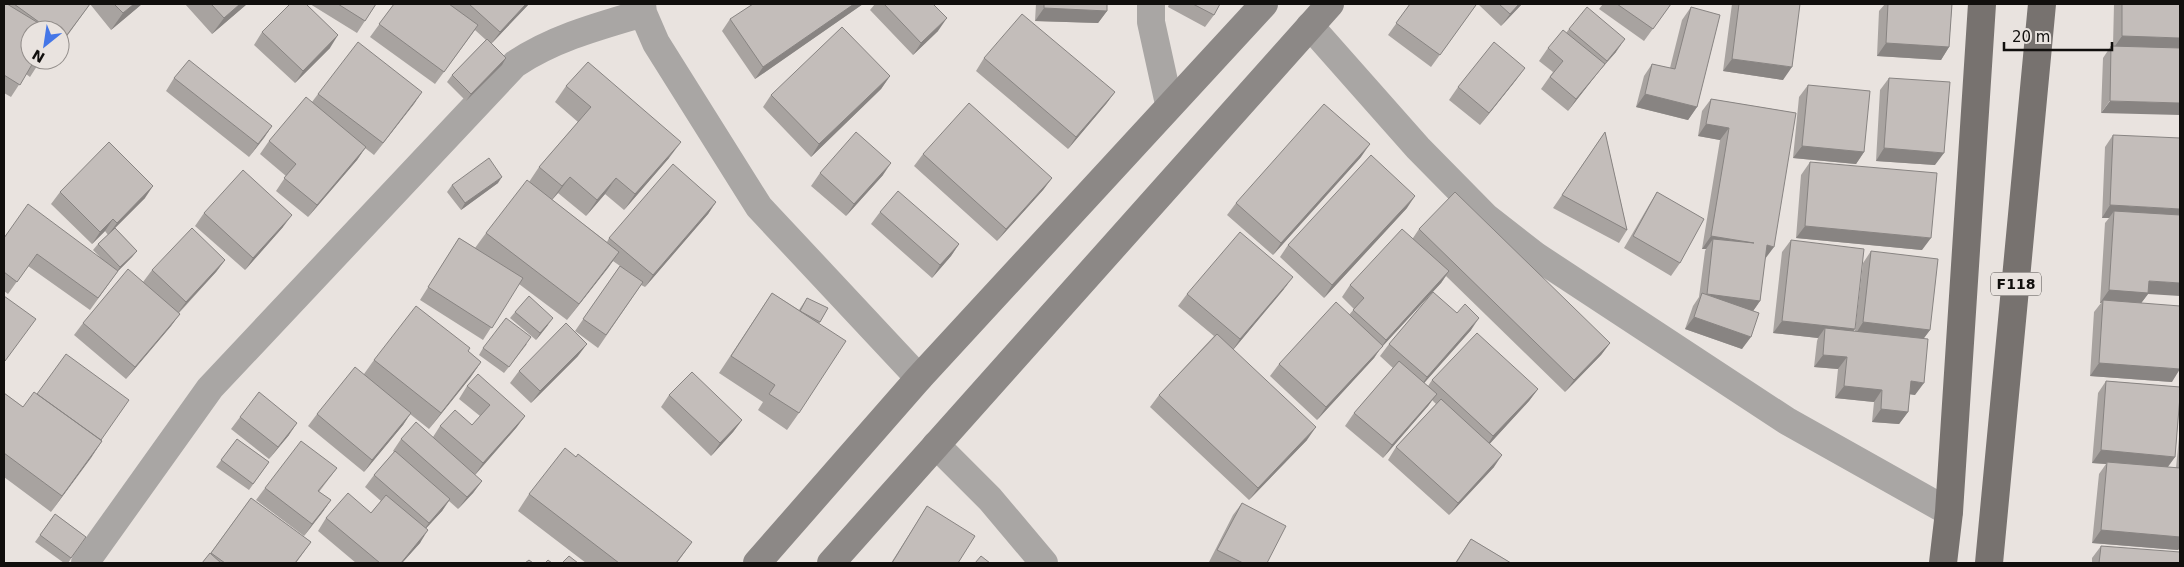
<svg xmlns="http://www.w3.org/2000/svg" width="2184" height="567" font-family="'DejaVu Sans',sans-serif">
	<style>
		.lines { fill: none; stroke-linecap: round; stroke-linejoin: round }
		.street { stroke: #a9a6a4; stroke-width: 28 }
		.secondary { stroke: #8c8886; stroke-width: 28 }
		.primary { stroke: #77726f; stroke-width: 28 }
		.wall { fill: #a8a3a0 }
		.shaded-wall { fill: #888482 }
		.building { fill: #c3bdba; stroke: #888482 }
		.labels { text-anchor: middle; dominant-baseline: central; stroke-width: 4; stroke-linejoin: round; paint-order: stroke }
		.shield { fill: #e9e3df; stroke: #524f4c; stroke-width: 1 }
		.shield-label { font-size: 14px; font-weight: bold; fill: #110f0d }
	</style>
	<rect width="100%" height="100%" fill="#e9e3df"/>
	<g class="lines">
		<!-- street -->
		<path class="street" d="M642 4 643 13 656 43 759 207 919 378
			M1151 4V22L1169 104
			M1310 26 1418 148 1486 217 1536 256 1787 421 1949 512
			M936 445 990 499 1044 563
			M85 563 210 388 515 64C554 38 599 26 643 13"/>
		<!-- secondary -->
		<path class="secondary" d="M757 563 919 378 1264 4
			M831 563 1330 4"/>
		<!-- primary -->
		<path class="primary" d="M1943 563 1949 512 1982 4
			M1989 563 2042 4"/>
	</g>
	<!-- wall -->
	<path class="wall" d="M4 4H142L111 30 90 4 60 46V30L30 77 26 74 11 97 4 93Z
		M185 4H247L212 34Z
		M310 4H376L357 33Z
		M394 4H529L491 44 506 58 502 65 466 101 447 82 452 75 486 40 475 30 435 84 370 37Z
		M863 4 755 79 722 31 730 19Z
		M875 4H933L938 31 913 55 870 10Z
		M1036 4H1107V11L1098 23 1035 21Z
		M1169 4H1220L1214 15 1205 27 1168 7Z
		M1410 4 1476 5 1431 67 1388 35Z
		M1478 4H1522L1501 26Z
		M1603 4H1671L1644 41 1599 9Z
		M1732 4H1800L1783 80 1723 71Z
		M1885 4H1952L1949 47 1941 60 1877 56 1879 11Z
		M2114 4H2180L2101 113 2103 58 2111 46H2113Z
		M1691 7 1697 107 1688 120 1636 107 1644 76 1652 64 1670 68 1682 20Z
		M1569 29 1616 52 1600 70 1568 111 1541 89 1553 72 1539 61 1548 48 1566 33Z
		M262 32 330 48 295 83 254 45Z
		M984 58 1115 92 1106 104 1068 149 976 71Z
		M890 76 881 89 811 157 763 107 771 95Z
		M174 78 272 126 249 157 166 91Z
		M1889 78 1935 165 1876 161 1880 90Z
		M1516 80 1480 125 1449 100 1458 87Z
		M1808 85 1864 152 1856 164 1793 158 1799 97Z
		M566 86 669 158 624 210 605 194 586 216 558 193 552 200 607 242 609 238 716 202 708 214 645 287 641 285 598 348 575 331 620 266 613 261 567 320 519 284 483 340 420 300 459 238 475 248 486 233 529 182 539 167 578 122 555 102Z
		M422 92 374 155 365 148 357 160 308 217 276 191 286 176 260 154 269 141 312 102 318 94Z
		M1711 99 1796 113 1765 259 1760 301 1753 311 1742 349 1685 329 1693 306 1699 297 1705 251 1706 249H1702L1720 140 1698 136 1702 111Z
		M1605 132 1627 230 1619 243 1553 208Z
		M2113 135 2148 294 2141 303 2172 382 2090 376 2094 312 2101 303H2100L2105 223 2109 218H2102L2105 147Z
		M923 154 1052 178 1043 190 997 241 914 166Z
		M1361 157 1273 255 1227 215 1236 203Z
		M1810 162 1922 250 1796 238 1801 175Z
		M820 173 883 175 846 216 811 186Z
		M498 183 461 210 447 192 452 185Z
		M60 192 145 198 115 228 137 251 132 257 117 272 90 310 28 266 8 294 4 291V238L100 257 93 250 98 244 108 235 105 231 92 244 51 204Z
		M1657 192 1680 263 1671 276 1624 248 1649 205Z
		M1407 208 1324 298 1280 257 1288 245Z
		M880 212 959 244 951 256 932 278 871 224Z
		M204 213 283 227 245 270 195 226Z
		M1419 229 1610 343 1601 355 1565 392 1446 276 1441 283 1380 349 1374 358 1317 420 1270 376 1279 364 1349 315 1354 309 1342 297 1350 285 1413 238Z
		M1791 240 1853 331H1855L1863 263 1871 251 1930 330 1924 338 1915 395 1909 394 1908 412 1899 424 1872 422 1874 402 1835 398 1838 369 1814 367 1817 341 1818 338 1773 333 1782 252Z
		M225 260 216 272 179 313 171 326 126 379 74 335 83 323 143 282 152 270Z
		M1284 289 1233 350 1307 440 1249 500 1150 407 1159 395 1214 336 1178 306 1187 294Z
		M772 293 799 310 807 298 828 308 819 324 799 413 787 430 758 410 763 402 719 373Z
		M515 312 548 325 536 340 510 318Z
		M1471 330 1424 383 1428 386 1432 380 1538 389 1529 401 1490 443 1494 467 1449 515 1388 460 1396 447 1436 404 1432 400 1428 406 1383 458 1345 426 1354 413 1393 368 1380 356 1389 344Z
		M527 344 504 373 479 355 483 348Z
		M468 351 481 362 470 378 429 429 410 414 403 425 364 472 308 426 317 414 364 374 374 360Z
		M578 356 531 403 510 383 519 371Z
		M2180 373V396L2175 457 2168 467 2176 468 2180 427V548L2178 550 2092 543 2099 474 2106 464 2092 463 2098 393 2106 381 2179 387Z
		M467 386 525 416 516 428 475 475 482 481 473 493 458 509 449 501 442 511 426 528 420 543 402 563H356L318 531 326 518 371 513 381 501 365 487 374 475 394 452 393 451 401 439 433 437 440 426 472 425 480 416 459 399Z
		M4 393 23 407 102 441 51 512 4 477Z
		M669 395 742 420 733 432 711 456 661 407Z
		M240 417 289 435 269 459 231 429Z
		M237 439 269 462 249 490 216 467Z
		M337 468 319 492 331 500 304 536 256 500 265 488Z
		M529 494 692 542 677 563H586L518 511Z
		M251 498 311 542 296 563H202L210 554Z
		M1242 503 1267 563H1210L1209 562 1233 515Z
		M927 506 958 563H891L919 519Z
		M55 514 86 537 68 563H64L35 542Z
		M1471 539 1511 563H1455Z
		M2101 546 2180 563H2092V558Z"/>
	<!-- shaded-wall -->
	<path class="shaded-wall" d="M134 4H142L111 30 123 13Z
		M240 4H247L212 34 224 18Z
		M526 4H529L491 44 500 32Z
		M854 4H863L755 79 763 67Z
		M1519 4H1522L1501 26 1510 14Z
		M1044 8 1107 11 1098 23 1035 21Z
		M947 18 938 31 913 55 921 43Z
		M338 35 330 48 295 83 303 71Z
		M2122 36 2180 38V50L2113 49Z
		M1625 39 1616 52 1600 70 1568 111 1576 99 1607 61Z
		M1886 43 1949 47 1941 60 1877 56Z
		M506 58 502 65 466 101 471 94Z
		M1732 59 1792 67 1783 80 1723 71Z
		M1525 68 1516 80 1480 125 1489 113Z
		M890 76 881 89 811 157 819 144Z
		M422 92 414 104 374 155 383 143Z
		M1115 92 1106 104 1068 149 1076 137Z
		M1645 94 1697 107 1688 120 1636 107Z
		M2110 101 2180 103V115L2101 113Z
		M1706 124 1729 128 1720 140 1698 136Z
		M272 126 264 138 249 157 258 144Z
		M681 142 669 158 624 210 635 194Z
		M1370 144 1361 157 1273 255 1281 243Z
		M1802 146 1864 152 1856 164 1793 158Z
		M366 147 357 160 308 217 317 205Z
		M1884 148 1944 153 1935 165 1876 161Z
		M891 163 883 175 846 216 854 204Z
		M502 177 498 183 461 210 465 203Z
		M570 177 558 193 550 202 562 186Z
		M616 178 605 194 586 216 597 200Z
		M1052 178 1043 190 997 241 1006 229Z
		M153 186 145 198 108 235 117 223Z
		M1415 196 1407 208 1324 298 1332 285Z
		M716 202 708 214 645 287 653 275Z
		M2110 205 2180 209V221L2114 211 2109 218H2102Z
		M292 215 283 227 245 270 253 258Z
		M113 219 105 231 92 244 100 232Z
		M1805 226 1931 238 1922 250 1796 238Z
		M1711 236 1754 243 1713 239 1706 249H1702Z
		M959 244 951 256 932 278 940 265Z
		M1767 245 1774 247 1765 259Z
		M137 251 132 257 117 272 90 310 120 267Z
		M619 252 608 268 567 320 579 304Z
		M225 260 216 272 177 314 186 302Z
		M1449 271 1441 283 1380 349 1374 358 1317 420 1326 407 1380 349 1386 340Z
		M1293 277 1284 289 1232 351 1240 339Z
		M2149 281 2180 283V296L2148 294 2139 306 2103 300 2101 303H2100L2109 290Z
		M1707 294 1760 301 1751 314Z
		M180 314 171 326 126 379 135 367Z
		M1694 317 1751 337 1742 349 1685 329Z
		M553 318 548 325 536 340 540 333Z
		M1479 318 1471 330 1418 390 1427 377Z
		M1782 321 1855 329 1846 341 1825 328 1818 338 1773 333Z
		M1863 322 1930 330 1921 342 1855 335Z
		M1610 343 1601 355 1565 392 1574 380Z
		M587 344 578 356 531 403 540 391Z
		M1823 355 1847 357 1838 369 1814 367Z
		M481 362 470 378 429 429 441 413Z
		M2099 363 2180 369 2172 382 2090 376Z
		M1911 381 1924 383 1915 395 1902 393Z
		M1844 386 1882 390 1874 402 1835 398Z
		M1538 389 1529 401 1485 449 1493 436Z
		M1437 394 1428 406 1383 458 1392 445Z
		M1881 409 1908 412 1899 424 1872 422Z
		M411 413 403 425 364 472 372 460Z
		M525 416 516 428 474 476 483 463Z
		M742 420 733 432 711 456 720 443Z
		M297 423 289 435 269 459 278 447Z
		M1316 427 1307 440 1249 500 1258 488Z
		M102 441 91 458 51 512 62 496Z
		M2101 450 2175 457 2166 469 2107 462 2106 464 2092 463Z
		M1502 455 1494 467 1449 515 1458 503Z
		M482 481 473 493 458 509 467 497Z
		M450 499 442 511 420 535 429 523Z
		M331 500 322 513 304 536 312 524Z
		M428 530 420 543 402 563H401Z
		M2101 530 2180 537V548L2178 550 2092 543Z"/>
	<!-- building -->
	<path class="building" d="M4 4H7L50 30H30V60H41L38 65 34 61 20 85 4 75Z
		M14 4H90L64 39 60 36V30H50Z
		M114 4H134L123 13Z
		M211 4H240L224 18Z
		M290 4H306L338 35 303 71 262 32Z
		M338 4H376L365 21Z
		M394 4H449L478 25 444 72 379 24Z
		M469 4H526L500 32Z
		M753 4H854L763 67 730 19Z
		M884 4H933L947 18 921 43Z
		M1044 4H1107V11L1044 8Z
		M1193 4H1220L1214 15Z
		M1410 4H1474L1476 5 1440 55 1396 23Z
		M1499 4H1519L1510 14Z
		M1617 4H1671L1653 29Z
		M1739 4H1800L1792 67 1732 59Z
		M1888 4H1952L1949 47 1886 43Z
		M2122 4H2180V38L2122 36Z
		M1587 7 1625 39 1607 61 1569 29Z
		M1691 7 1720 15 1697 107 1645 94 1652 64 1675 69Z
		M1022 14 1115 92 1076 137 984 58Z
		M842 27 890 76 819 144 771 95Z
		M1563 30 1605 64 1576 99 1550 77 1563 61 1548 48Z
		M487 39 506 58 471 94 452 75Z
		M358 42 422 92 383 143 318 94Z
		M1494 42 1525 68 1489 113 1458 87Z
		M2111 46 2180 48V103L2110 101Z
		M189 60 272 126 258 144 174 78Z
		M588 62 681 142 635 194 616 178 597 200 570 177 562 186 539 167 591 107 566 86Z
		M1889 78 1950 82 1944 153 1884 148Z
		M1808 85 1870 91 1864 152 1802 146Z
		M306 97 366 147 317 205 284 178 296 164 269 141Z
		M1711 99 1796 113 1774 247 1767 245 1760 301 1707 294 1713 239 1754 243 1711 236 1729 128 1706 124Z
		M969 103 1052 178 1006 229 923 154Z
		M1324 104 1370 144 1281 243 1236 203Z
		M856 132 891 163 854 204 820 173Z
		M1605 132 1627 230 1562 195Z
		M2113 135 2180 138V209L2110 205Z
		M109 142 153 186 117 223 113 219 100 232 60 192Z
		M1371 155 1415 196 1332 285 1288 245Z
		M489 158 502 177 465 203 452 185Z
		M1810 162 1937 173 1931 238 1805 226Z
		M673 164 716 202 653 275 609 238Z
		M243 170 292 215 253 258 204 213Z
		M527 180 619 252 579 304 486 233Z
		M898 191 959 244 940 265 880 212Z
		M1455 192 1610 343 1574 380 1419 229Z
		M1657 192 1704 219 1680 263 1633 236Z
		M28 204 118 271 98 298 37 254 17 282 4 272V238Z
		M2114 211 2180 215V283L2149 281 2148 293 2109 290Z
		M115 228 137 251 120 267 98 244Z
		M192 228 225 260 186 302 152 270Z
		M1402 229 1449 271 1386 340 1353 310 1364 298 1350 285Z
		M1240 232 1293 277 1240 339 1187 294Z
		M459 238 523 278 492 328 428 287Z
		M1791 240 1864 249 1855 329 1782 321Z
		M1871 251 1938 259 1930 330 1863 322Z
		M620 266 643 282 606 335 583 319Z
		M128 269 180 314 135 367 83 323Z
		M1433 292 1457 313 1465 304 1479 318 1427 377 1389 344Z
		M772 293 846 341 799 413 769 394 775 385 731 356Z
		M1702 293 1759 313 1751 337 1694 317Z
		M4 296 36 319 5 361 4 360Z
		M529 296 553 318 540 333 515 312Z
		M807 298 828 308 820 322 800 311Z
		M2103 300 2180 306V369L2099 363Z
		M1336 302 1383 346 1326 407 1279 364Z
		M416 306 470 348 468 351 481 362 441 413 374 360Z
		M506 318 531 337 509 367 483 348Z
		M566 323 587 344 540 391 519 371Z
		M1825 328 1928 339 1924 383 1911 381 1908 412 1881 409 1882 390 1844 386 1847 357 1823 355Z
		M1477 333 1538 389 1493 436 1432 380Z
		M1217 334 1316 427 1258 488 1159 395Z
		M66 354 129 400 101 440 37 394Z
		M1399 361 1437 394 1392 445 1354 413Z
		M355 367 411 413 372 460 317 414Z
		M692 372 742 420 720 443 669 395Z
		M478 374 525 416 483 463 440 426 455 410 472 425 490 405 467 386Z
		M2106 381 2180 387V396L2175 457 2101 450Z
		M34 392 102 441 62 496 4 453V393L23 407Z
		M259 392 297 423 278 447 240 417Z
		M1441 399 1502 455 1458 503 1396 447Z
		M416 422 482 481 467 497 401 439Z
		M237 439 269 462 253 484 221 460Z
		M301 441 337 468 318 491 331 500 312 524 265 488Z
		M565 448 576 457 578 454 692 542 676 563H619L529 494Z
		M395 451 450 499 429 523 374 475Z
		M2107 462 2180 468V537L2101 530Z
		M348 493 371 513 386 495 428 530 401 563H380L326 518Z
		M251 498 311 542 295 563H225L211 553Z
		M1242 503 1286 526 1267 563H1243L1217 550Z
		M927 506 975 536 958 563H892Z
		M55 514 86 537 71 558 40 535Z
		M1471 539 1511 563H1456Z
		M2101 546 2180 552V563H2099Z
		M210 553 221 563H202Z
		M569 556 578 563H562Z
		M981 556 990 563H975Z
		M529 560 533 563H525Z
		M548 560 552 563H545Z"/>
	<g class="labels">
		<!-- shield labels -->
		<rect class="shield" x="1991" y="272.5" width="50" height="23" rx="4"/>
		<g class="shield-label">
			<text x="2016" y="284">F118</text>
		</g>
	</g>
	<!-- border -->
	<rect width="2184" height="567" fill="none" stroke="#110f0d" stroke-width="10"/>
	<!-- north arrow -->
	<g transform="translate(45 45) rotate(210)"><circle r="24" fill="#e9e3df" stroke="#938e8b"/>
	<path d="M0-4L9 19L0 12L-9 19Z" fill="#4476e7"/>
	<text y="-8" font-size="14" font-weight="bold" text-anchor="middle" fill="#110f0d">N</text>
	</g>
	<!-- scale -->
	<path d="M2004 42v8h108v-8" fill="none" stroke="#110f0d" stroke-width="2.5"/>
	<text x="2012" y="42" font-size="15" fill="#110f0d" stroke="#e9e3df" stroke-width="4" paint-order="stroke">20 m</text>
</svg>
